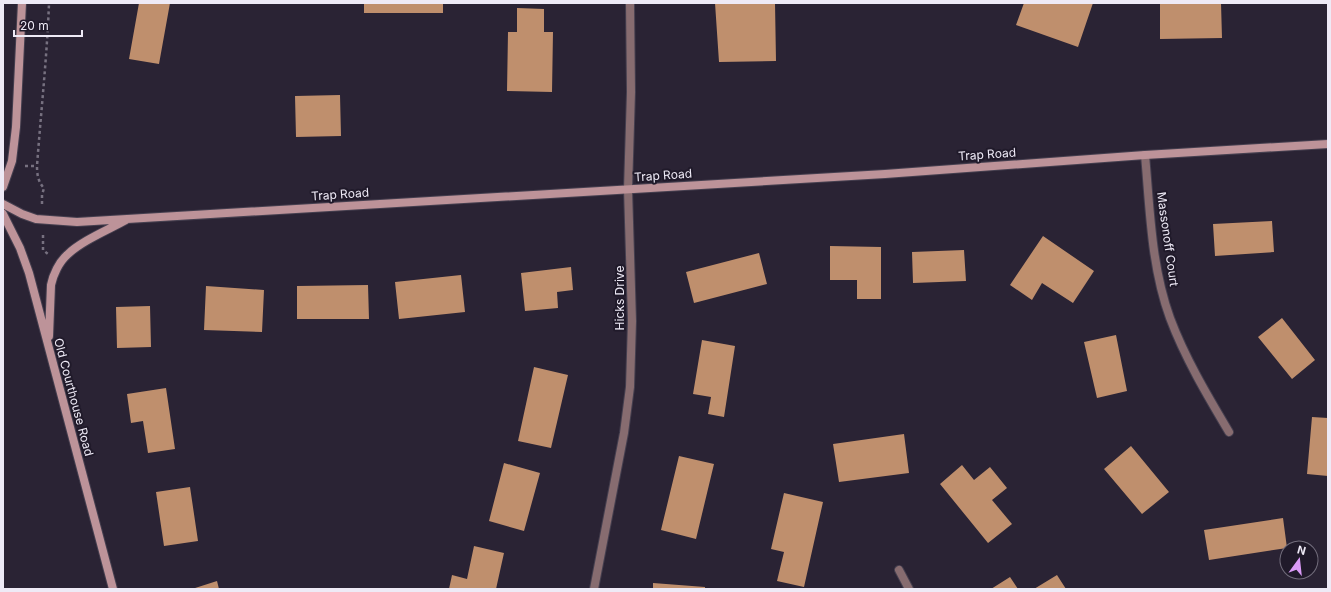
<svg xmlns="http://www.w3.org/2000/svg" width="1331" height="592" font-family="Inter,sans-serif">
	<style>
		.building { fill: #bf8f6d }
		.lines { fill: none; stroke-linecap: round; stroke-linejoin: round }
		.street-casing { stroke: #453f4f; stroke-width: 10 }
		.secondary-casing { stroke: #453f4f; stroke-width: 10 }
		.path { stroke: #777180; stroke-width: 2.5; stroke-dasharray: 3 3; stroke-linecap: butt }
		.street { stroke: #876c70; stroke-width: 8 }
		.secondary { stroke: #bd9399; stroke-width: 8 }
		.labels { text-anchor: middle; dominant-baseline: central; stroke-width: 4; stroke-linejoin: round; paint-order: stroke }
		.street-label { font-size: 12px; fill: #eeeaf6; stroke: #201a2a }
	</style>
	<rect width="100%" height="100%" fill="#2a2334"/>
	<!-- building -->
	<path class="building" d="M139 3H170L159 64 129 59Z
		M364 3H443V13H364Z
		M715 3H775L776 61 719 62Z
		M1024 3H1093L1078 47 1016 25Z
		M1160 3H1221L1222 38 1160 39Z
		M517 8 544 9V32H553L552 92 507 91 508 32H517Z
		M340 95 341 136 296 137 295 96Z
		M1272 221 1274 252 1215 256 1213 224Z
		M1043 236 1094 271 1073 303 1042 283 1032 300 1010 285Z
		M830 246 881 247V299H857V280H830Z
		M964 250 966 281 913 283 912 252Z
		M759 253 767 284 694 303 686 272Z
		M571 267 573 290 557 292 558 308 525 311 521 273Z
		M461 275 465 312 399 319 395 282Z
		M368 285 369 319H297V286Z
		M206 286 264 290 262 332 204 330Z
		M150 306 151 347 117 348 116 307Z
		M1282 318 1315 360 1292 379 1258 337Z
		M1116 335 1127 391 1097 398 1084 342Z
		M702 340 735 346 724 417 708 414 711 397 693 394Z
		M534 367 568 375 551 448 518 441Z
		M166 388 175 449 148 453 143 421 131 423 127 394Z
		M1312 417 1328 418V476L1307 474Z
		M904 434 909 473 839 482 833 444Z
		M1131 446 1169 492 1142 514 1104 469Z
		M679 456 714 464 696 539 661 530Z
		M504 463 540 473 524 531 489 521Z
		M962 465 974 480 990 467 1007 488 992 500 1012 524 988 543 940 484Z
		M190 487 198 541 164 546 156 492Z
		M784 493 823 502 804 587 777 581 784 552 771 549Z
		M1283 518 1287 548 1209 560 1204 530Z
		M474 546 504 553 496 589H449L452 575 467 579Z
		M1057 575 1066 589H1034Z
		M1010 577 1018 589H991Z
		M217 581 219 589H192Z
		M653 583 705 587V589H653Z"/>
	<g class="lines">
		<defs>
			<path id="street" d="M1145 155C1150 209 1151 266 1170 318 1185 358 1207 395 1229 432
				M899 570 909 589
				M594 589 624 433 630 387 632 321 628 189 631 92 630 3"/>
			<path id="secondary" d="M3 187 12 161 16 127 22 3
				M3 204 22 214 36 219 77 222 885 174 1145 155 1328 144
				M3 214 20 248 29 273 113 589
				M49 336 51 285C53 275 59 262 67 255 81 241 108 230 126 220"/>
		</defs>
		<!-- street casing -->
		<use href="#street" class="street-casing"/>
		<!-- secondary casing -->
		<use href="#secondary" class="secondary-casing"/>
		<!-- path -->
		<path class="path" d="M25 166H37
			M42 204V195L44 188C38 182 37 174 37 166 41 111 47 57 49 3
			M43 235V250L48 254"/>
		<!-- street -->
		<use href="#street" class="street"/>
		<!-- secondary -->
		<use href="#secondary" class="secondary"/>
	</g>
	<g class="labels">
		<!-- street labels -->
		<g class="street-label">
			<text transform="translate(987 154) rotate(-4)">Trap Road</text>
			<text transform="translate(663 175) rotate(-4)">Trap Road</text>
			<text transform="translate(340 194) rotate(-4)">Trap Road</text>
			<text transform="translate(1168 239) rotate(82)">Massonoff Court</text>
			<text transform="translate(619 298) rotate(-90)">Hicks Drive</text>
			<text transform="translate(74 397) rotate(75)">Old Courthouse Road</text>
		</g>
	</g>
	<!-- border -->
	<rect width="1331" height="592" fill="none" stroke="#eeeaf6" stroke-width="8"/>
	<!-- north arrow -->
	<g transform="translate(1299 560) rotate(15)"><circle r="19" fill="#201a2a" stroke="#726d7c"/>
	<path d="M0-3L7 15L0 10L-7 15Z" fill="#da9af7"/>
	<text y="-6" font-size="11" font-weight="bold" text-anchor="middle" fill="#eeeaf6">N</text>
	</g>
	<!-- scale -->
	<path d="M14 30v6h68v-6" fill="none" stroke="#eeeaf6" stroke-width="2"/>
	<text x="20" y="30" font-size="12" fill="#eeeaf6" stroke="#201a2a" stroke-width="3" paint-order="stroke">20 m</text>
</svg>
